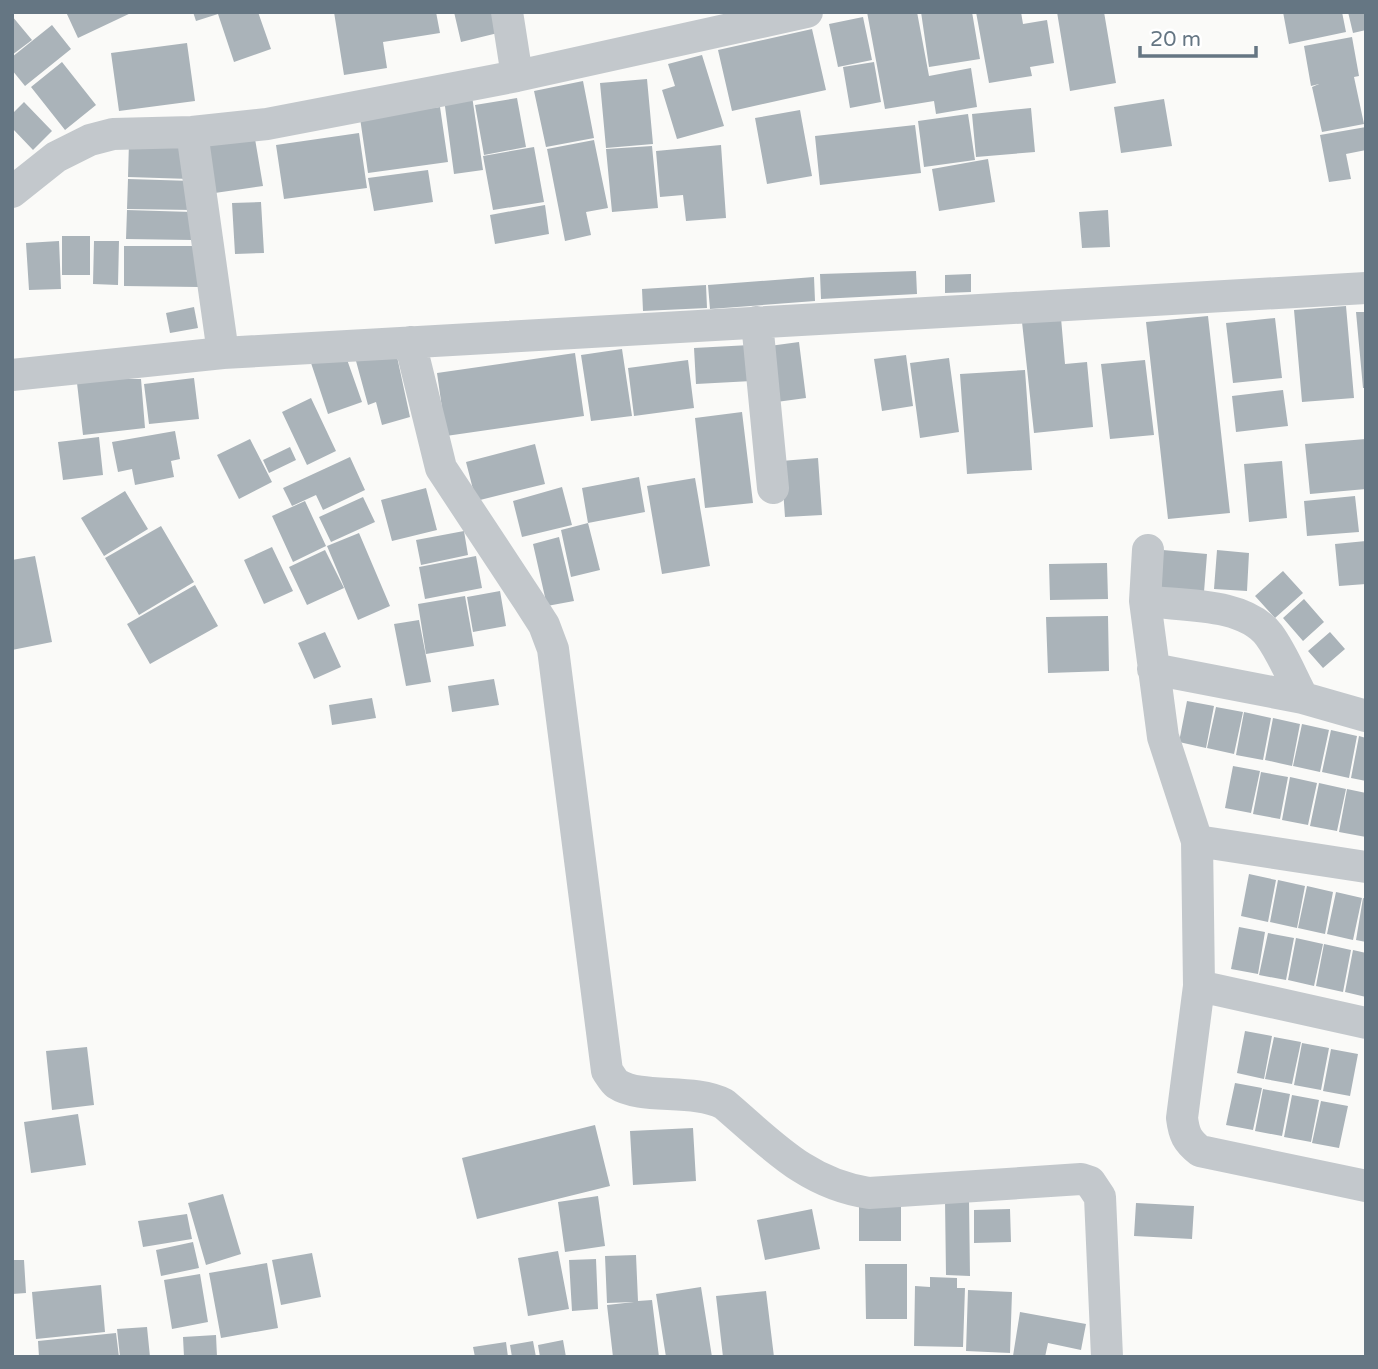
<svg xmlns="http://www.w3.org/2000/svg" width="1378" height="1369" font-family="'Varela Round',sans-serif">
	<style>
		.building { fill: #aab3b9 }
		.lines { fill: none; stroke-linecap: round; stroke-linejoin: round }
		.street { stroke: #c3c8cc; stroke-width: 32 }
	</style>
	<rect width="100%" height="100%" fill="#fafaf8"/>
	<!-- building -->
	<path class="building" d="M66 12H133L78 38Z
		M193 12H258L271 49 234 62 218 14 196 21Z
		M334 12H436L440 33 383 42 387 68 344 75Z
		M454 12H502L506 31 461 42Z
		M867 12H917L929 76 971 68 977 107 936 114 934 101 885 109Z
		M921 12H972L980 59 929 67Z
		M976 12H1021L1023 24 1047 20 1054 63 1030 67 1032 76 989 83Z
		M1057 12H1104L1116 83 1070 91Z
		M1283 12H1342L1346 32 1289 44Z
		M1348 12H1366V30L1353 33Z
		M12 16 32 40 12 55Z
		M863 17 872 60 838 67 829 24Z
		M52 25 71 49 25 86 12 70V57Z
		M812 29 826 90 732 111 718 50Z
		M1352 37 1359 76 1354 77 1364 124 1322 132 1312 87 1319 84 1311 86 1304 46Z
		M187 43 195 101 119 111 111 53Z
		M702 55 724 126 677 139 662 90 675 86 668 64Z
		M62 62 96 105 65 130 31 87Z
		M874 62 881 102 850 108 843 67Z
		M647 79 653 144 606 148 600 83Z
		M583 81 594 138 546 147 534 91Z
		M472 96 483 170 454 174 444 99Z
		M517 98 526 147 484 155 475 105Z
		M1164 99 1172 146 1121 153 1114 107Z
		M24 102 52 131 33 150 12 128V114Z
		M440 107 448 162 368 173 360 118Z
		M1031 108 1035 152 976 157 972 114Z
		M800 110 812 176 767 184 755 118Z
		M968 114 975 160 924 167 918 121Z
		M915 125 921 173 820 185 815 136Z
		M1366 127V150L1346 154 1351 179 1329 182 1320 135Z
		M254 133 263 186 208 194 200 142Z
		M359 133 367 188 284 199 276 145Z
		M594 140 608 208 586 212 591 235 565 241 547 149Z
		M129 142 192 144 190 179 128 177Z
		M721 145 726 218 686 221 683 195 660 197 656 151Z
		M652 146 658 208 612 212 606 149Z
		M534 147 544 202 493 210 483 156Z
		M988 159 995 202 939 211 932 169Z
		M428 170 433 202 374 211 368 178Z
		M128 179 193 181 192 210 127 209Z
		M261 202 264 253 235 254 232 203Z
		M545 205 549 234 495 244 490 215Z
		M127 210 192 212V240L126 239Z
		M1108 210 1110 247 1082 248 1079 212Z
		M62 236H90V275H62Z
		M59 241 61 289 29 290 26 243Z
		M94 241H119L118 285 93 284Z
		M124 246H198V287L124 286Z
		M916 271 917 294 821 299 820 274Z
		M971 274V292L945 293V275Z
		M814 277 815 301 710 309 708 285Z
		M706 285 707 308 643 311 642 289Z
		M1346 306 1354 398 1302 402 1294 310Z
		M194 307 198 328 170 333 166 313Z
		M1356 312H1366V388H1363Z
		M1208 316 1230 513 1168 519 1146 322Z
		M1061 318 1065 364 1087 362 1093 427 1034 433 1022 322Z
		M1275 318 1282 378 1233 383 1226 323Z
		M799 342 806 398 769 403 762 347Z
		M750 345 752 381 696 384 694 348Z
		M622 349 632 416 591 421 581 355Z
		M344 351 362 402 328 414 311 363Z
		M396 352 410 417 382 425 376 402 368 405 356 361Z
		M575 353 584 416 446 436 437 373Z
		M906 355 913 406 882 411 874 359Z
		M949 358 959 432 920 438 910 363Z
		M688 360 694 408 634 416 628 368Z
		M1145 360 1154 435 1110 439 1101 364Z
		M1025 370 1032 470 967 474 960 374Z
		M194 378 199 419 149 424 144 384Z
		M107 379H141L145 428 83 435 77 383Z
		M1283 390 1288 426 1236 432 1232 396Z
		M311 398 336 451 307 465 282 412Z
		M742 412 753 503 705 508 695 418Z
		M175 431 180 459 171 461 174 477 135 485 132 469 118 472 112 442Z
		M99 437 103 475 63 480 58 442Z
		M250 439 272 482 239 499 217 455Z
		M1366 439V489L1310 494 1305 444Z
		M535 444 545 484 476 501 466 462Z
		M290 447 296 460 269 473 263 460Z
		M350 457 365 490 323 510 316 495 292 506 283 488Z
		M818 458 822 515 785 517 781 461Z
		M1282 461 1287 518 1249 522 1244 464Z
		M639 477 645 512 588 523 582 488Z
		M695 478 710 566 662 574 647 486Z
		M562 487 572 525 522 537 513 501Z
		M426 488 437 530 392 541 381 500Z
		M125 491 148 529 104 556 81 518Z
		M1355 496 1359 532 1307 536 1304 501Z
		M363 497 375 522 331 542 319 517Z
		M305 501 326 546 293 562 272 516Z
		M588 523 600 570 571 577 561 530Z
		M161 526 194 582 139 615 105 558Z
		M464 531 468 555 421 565 416 540Z
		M359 533 390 606 358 620 327 546Z
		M559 537 574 601 547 606 533 544Z
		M1366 541V584L1339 586 1335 544Z
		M272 547 293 591 264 604 244 560Z
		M325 550 344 588 307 605 289 567Z
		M1163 550 1207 554 1204 592 1161 588Z
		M1217 550 1249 553 1247 591 1214 589Z
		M35 556 52 642 12 650V560Z
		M476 556 482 588 425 599 419 567Z
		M1107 563 1108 599 1050 600 1049 564Z
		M1283 571 1303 593 1275 618 1255 596Z
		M195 585 218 626 150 664 127 624Z
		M500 591 506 626 473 632 467 597Z
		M465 596 474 646 426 654 418 604Z
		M1304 599 1324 622 1303 641 1283 618Z
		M1108 616 1109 671 1048 673 1046 617Z
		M419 620 431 682 406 686 394 624Z
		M325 632 341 667 314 679 298 643Z
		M1330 632 1345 649 1323 668 1308 651Z
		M494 679 499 705 452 712 448 686Z
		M372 698 376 718 332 725 329 705Z
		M1187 701 1214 706 1206 748 1179 742Z
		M1216 707 1243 712 1234 754 1207 748Z
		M1244 712 1271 718 1263 760 1236 755Z
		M1273 718 1300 724 1292 766 1265 760Z
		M1302 724 1329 730 1320 772 1293 766Z
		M1331 730 1357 736 1349 778 1322 772Z
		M1359 736 1366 738V781L1351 778Z
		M1233 766 1260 771 1251 813 1225 808Z
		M1261 772 1288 777 1280 819 1253 814Z
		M1290 777 1317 783 1308 825 1282 820Z
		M1319 783 1346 789 1337 831 1310 826Z
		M1347 789 1366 793V837L1339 832Z
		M1249 874 1276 880 1268 922 1241 916Z
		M1278 880 1305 886 1297 928 1270 922Z
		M1307 886 1333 892 1325 934 1298 928Z
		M1336 892 1362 898 1353 940 1327 934Z
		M1363 898 1366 899V942L1356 940Z
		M1239 927 1265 932 1258 974 1231 969Z
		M1268 933 1294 938 1286 980 1259 975Z
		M1296 938 1323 944 1314 986 1288 980Z
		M1324 944 1351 950 1343 992 1316 986Z
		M1353 950 1366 953V997L1345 992Z
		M1245 1031 1272 1036 1264 1079 1237 1073Z
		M1274 1037 1301 1042 1292 1084 1265 1079Z
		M1302 1043 1329 1048 1321 1090 1294 1085Z
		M87 1047 94 1105 52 1110 46 1051Z
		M1331 1049 1358 1054 1350 1096 1323 1091Z
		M1235 1083 1262 1088 1253 1130 1226 1125Z
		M1263 1089 1290 1094 1282 1136 1255 1131Z
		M1292 1095 1319 1100 1311 1142 1284 1137Z
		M1321 1101 1348 1106 1339 1148 1312 1143Z
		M78 1114 86 1165 31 1173 24 1122Z
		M595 1125 610 1186 477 1219 462 1158Z
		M693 1128 696 1181 633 1185 630 1131Z
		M223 1194 241 1254 206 1265 188 1203Z
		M598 1196 605 1246 565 1252 558 1202Z
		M945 1200H969L970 1276 946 1275Z
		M1136 1203 1194 1206 1192 1239 1134 1236Z
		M859 1206H901V1241H859Z
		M812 1209 820 1249 765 1260 757 1220Z
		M1010 1209 1011 1242 974 1243V1210Z
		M187 1214 192 1239 143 1247 138 1221Z
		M193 1242 199 1268 161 1276 156 1250Z
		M558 1251 569 1309 528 1316 518 1258Z
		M312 1253 321 1297 281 1305 272 1260Z
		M636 1255 638 1301 652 1300 659 1357H613L607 1305 634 1302 607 1303 605 1256Z
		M596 1259 598 1309 572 1311 569 1260Z
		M12 1260H24L26 1293 12 1294Z
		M267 1263 278 1328 221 1338 209 1273Z
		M865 1264H907V1319H866Z
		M200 1274 208 1322 172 1329 164 1280Z
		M930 1277 957 1278V1288H965L963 1347 914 1346 915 1286 930 1287Z
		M101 1285 105 1332 36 1339 32 1292Z
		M701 1287 712 1357H666L656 1294Z
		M968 1290 1012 1292 1010 1353 966 1351Z
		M766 1291 774 1357H723L716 1296Z
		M1020 1312 1086 1324 1081 1350 1048 1343 1045 1357 1013 1356Z
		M147 1327 150 1357H120L117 1329Z
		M116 1333 119 1357H39L38 1341Z
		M216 1335 217 1357H184L183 1337Z
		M563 1340 566 1357H540L538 1345Z
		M533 1341 536 1357H512L510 1345Z
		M506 1342 508 1357H475L473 1347Z"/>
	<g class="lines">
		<!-- street -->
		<path class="street" d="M507 12 517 76
			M192 132 223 353
			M12 192 56 157 90 140 113 134 192 132 267 124 517 76 807 12
			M757 322 773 488
			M410 342 441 468 528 600 544 625 553 649 607 1071C610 1075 613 1081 617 1084 641 1100 693 1088 724 1104 770 1143 806 1184 869 1193L1081 1179 1090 1182 1100 1197 1107 1357
			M12 375 223 353 1366 288
			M1148 550 1145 601 1163 737 1197 841 1199 986 1182 1118C1184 1134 1187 1141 1200 1151L1366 1186
			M1145 601C1182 606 1244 602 1269 635 1283 654 1292 678 1303 698
			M1153 669 1303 698 1366 716
			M1197 841 1366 867
			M1199 986 1366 1023"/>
	</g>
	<!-- border -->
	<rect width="1378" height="1369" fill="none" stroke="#657683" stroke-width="28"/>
	<!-- scale -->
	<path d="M1140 46v10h116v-10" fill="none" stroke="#657683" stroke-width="3.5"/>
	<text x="1150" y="46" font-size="21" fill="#657683" stroke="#ffffff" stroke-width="5" paint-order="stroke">20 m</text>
</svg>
